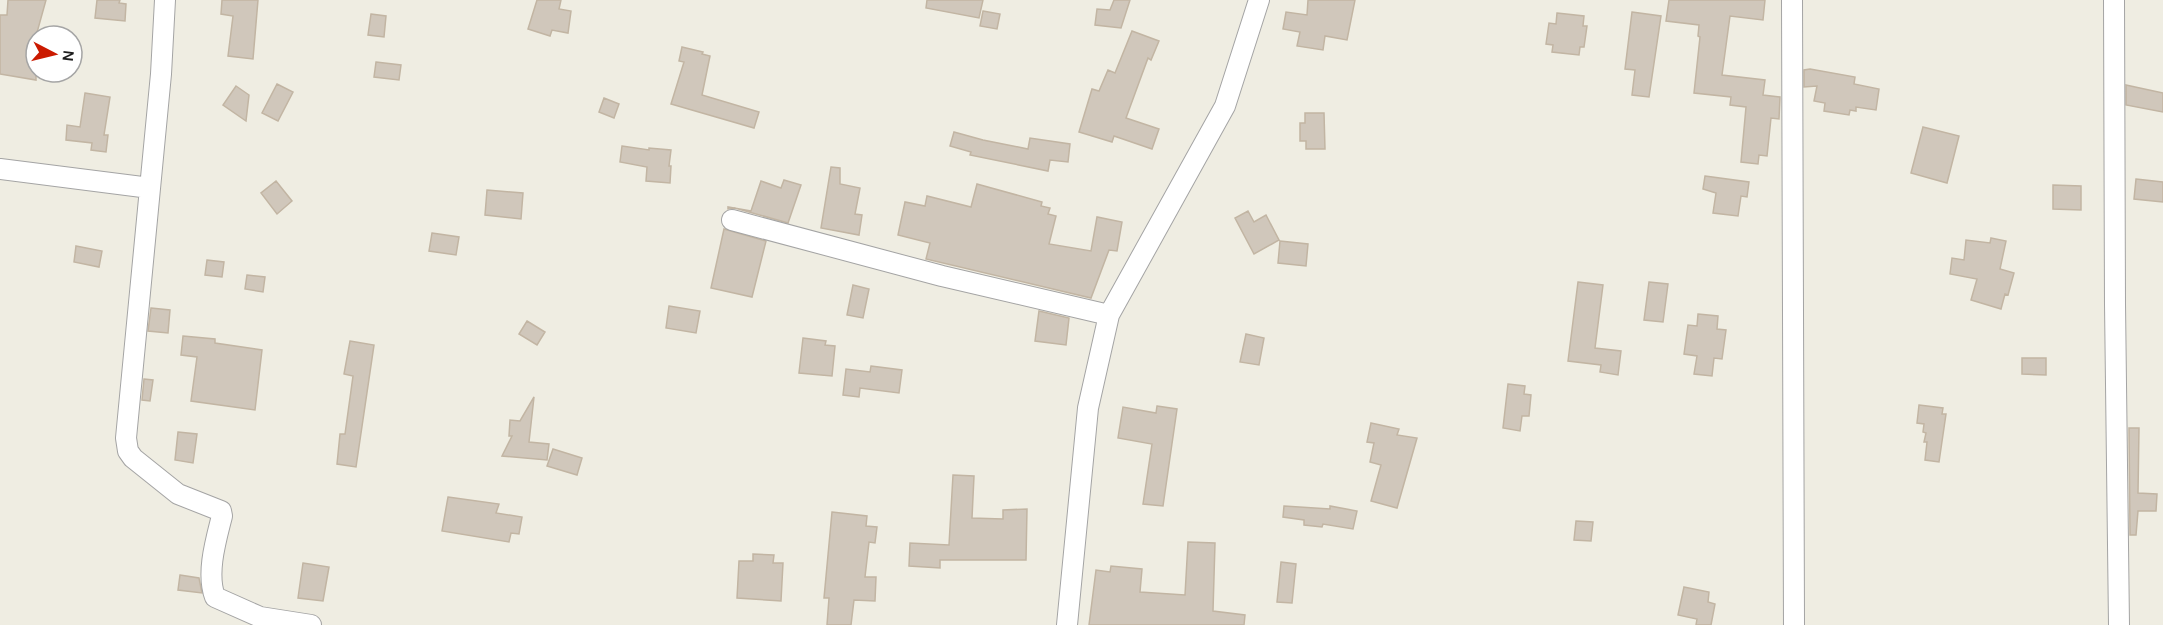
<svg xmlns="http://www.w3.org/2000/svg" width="2163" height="625" font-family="Karla,sans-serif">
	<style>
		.building { fill: #d0c7bb; stroke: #c2b5a3; stroke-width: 1.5 }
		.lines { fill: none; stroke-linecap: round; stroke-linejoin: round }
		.minor-casing { stroke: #a4a4a4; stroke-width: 22 }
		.minor { stroke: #fff; stroke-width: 20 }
	</style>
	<rect width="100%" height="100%" fill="#efede2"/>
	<!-- building -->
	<path class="building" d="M8 0H46L36 36V80L0 74V15H7Z
		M97 0H120L119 3 126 4 125 21 95 18Z
		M222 0H258L253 59 228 56 233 16 221 14Z
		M537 0H561L559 9 571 11 568 33 552 30 550 36 528 29Z
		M927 0H983L979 18 926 8Z
		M1114 0H1130L1121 28 1095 25 1097 9 1110 10Z
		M1308 0H1355L1347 40 1325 36 1323 50 1297 46 1300 32 1283 29 1286 12 1307 15Z
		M1669 0H1765L1763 20 1730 16 1722 75 1765 80 1763 95 1780 97 1779 119 1771 118 1767 156 1759 155 1758 164 1741 162 1746 107 1730 105 1731 97 1694 93 1700 37 1698 36 1699 25 1666 21Z
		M983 11 1000 14 997 29 980 26Z
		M1632 12 1661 16 1649 97 1632 95 1635 70 1625 69Z
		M1557 13 1584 16 1583 26H1587L1584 47H1580L1579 55 1552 52 1553 45 1546 44 1549 23 1556 24Z
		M371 14 386 16 384 37 368 35Z
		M1132 31 1159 41 1151 60 1148 58 1126 118 1159 129 1152 149 1114 136 1112 142 1079 132 1092 89 1099 91 1108 70 1115 73Z
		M682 47 703 52 702 54 710 56 702 95 759 112 754 128 671 104 684 62 679 61Z
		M376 62 401 65 399 80 374 77Z
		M1810 69 1855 77 1854 84 1879 89 1876 110 1856 107V111L1850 110 1849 115 1824 111 1825 103 1814 101 1817 86 1804 87V70Z
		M277 84 293 92 278 121 262 113Z
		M2126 85 2163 93V112L2126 105Z
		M236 86 249 95 246 121 223 105Z
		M85 93 110 97 104 135H108L106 152 91 150 92 143 66 140 67 125 80 127Z
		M604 98 619 104 614 118 599 112Z
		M1305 113H1324L1325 149H1306V141H1300V123H1305Z
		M1923 127 1959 136 1947 183 1911 173Z
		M954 132 983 140 1028 149 1030 138 1070 144 1068 162 1050 160 1048 171 970 155 971 152 950 146Z
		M622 146 649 150V148L671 150 669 166H671L670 183 646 181 647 167 620 162Z
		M831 167 840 168V184L860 188 855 214 862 215 859 235 821 228Z
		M1705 176 1749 182 1747 197 1741 196 1738 216 1713 213 1716 193 1703 189Z
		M2136 179 2163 182V202L2134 199Z
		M784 180 801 185 788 223 735 208 728 209V207L751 211 761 181 781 188Z
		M276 181 292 201 277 214 261 193Z
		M977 184 1042 202 1041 206 1050 208 1048 214 1056 216 1049 244 1091 251 1097 217 1122 222 1117 251 1109 250 1091 298 926 259 930 243 898 235 905 202 925 206 927 196 971 207Z
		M2053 185 2081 186V210L2053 209Z
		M487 190 523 193 521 219 485 215Z
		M1248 211 1254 222 1266 215 1279 240 1254 254 1235 218Z
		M724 229 766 241 752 297 711 288Z
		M432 233 459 237 456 255 429 251Z
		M1991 238 2006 241 2000 269 2014 273 2008 295 2005 294 2001 309 1971 300 1977 279 1950 274 1952 258 1964 260 1966 240 1990 243Z
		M1280 241 1308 244 1306 266 1278 263Z
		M76 246 102 251 99 267 74 262Z
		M207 260 224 262 222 277 205 275Z
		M247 275 265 277 263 292 245 289Z
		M1578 282 1603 285 1595 348 1621 351 1618 375 1600 372 1601 365 1568 361Z
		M1649 282 1668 284 1663 322 1644 320Z
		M853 285 869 289 863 318 847 315Z
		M669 306 700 311 696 333 666 328Z
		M151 308 170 310 168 333 148 331Z
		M1039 311 1069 318 1066 345 1035 341Z
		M1698 314 1718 316 1717 329 1726 330 1722 359 1714 358 1712 376 1694 374 1697 356 1684 354 1688 325 1697 326Z
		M527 321 545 332 537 345 519 334Z
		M1246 334 1264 338 1259 365 1240 362Z
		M183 336 215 339V343L262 350 255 410 191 401 197 357 181 355Z
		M803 338 826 341 825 345 835 346 832 376 799 373Z
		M350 341 374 345 356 467 337 464 340 434H345L353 376 344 374Z
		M2022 358H2046V375L2022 374Z
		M871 366 902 370 899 393 860 388 859 397 843 395 846 369 870 372Z
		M144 379 153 380 150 401 142 400Z
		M1508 384 1525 386 1524 394 1531 395 1529 416H1522L1520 431 1503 428Z
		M534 397 529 442 549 444 547 460 502 456 512 436H509L510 420 520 421Z
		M1919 405 1943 408 1942 414H1946L1939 462 1925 460 1927 442H1924L1926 433 1923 432 1924 424 1917 423Z
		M1157 406 1177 409 1163 506 1143 504 1152 444 1118 438 1123 407 1156 413Z
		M1371 423 1399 429 1397 435 1417 438 1397 508 1371 501 1381 465 1370 462 1374 443 1367 442Z
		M2129 428H2139L2138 493 2157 494 2156 511H2138L2136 535H2130Z
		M178 432 197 434 193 463 175 460Z
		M553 449 582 458 577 475 547 466Z
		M953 475 974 476 972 518 1003 519V510L1027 509 1026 560H940V568L909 566 910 543 949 545Z
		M448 497 499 504 496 513 522 517 519 534 511 533 509 542 442 531Z
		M1284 506 1330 509V506L1357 511 1353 529 1323 524 1322 527 1304 525V520L1283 517Z
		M832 512 867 516 866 526 877 527 875 543 869 542 865 577H876L875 601 854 600 851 625H827L829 598H824Z
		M1576 521 1593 522 1591 541 1574 540Z
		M1188 542 1215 543 1213 611 1245 615 1244 625H1089L1096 570 1110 572 1111 566 1142 569 1140 592 1185 595Z
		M753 554 774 555 773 563H783L781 601 737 598 739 561H753Z
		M1281 562 1296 564 1292 603 1277 602Z
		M303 563 329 567 323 601 298 598Z
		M180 575 199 578 202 593 178 590Z
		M1684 587 1709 592 1708 602 1715 604 1711 625H1696L1697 619 1678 615Z"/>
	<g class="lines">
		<defs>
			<path id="minor" d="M165 0 161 74 126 438 128 451 133 458 178 494 221 511 222 516C216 540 206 573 215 597L260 617 311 625
				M1792 0 1794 625
				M2114 0 2115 304 2119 625
				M0 169 150 188
				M732 220 942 276 1109 315
				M1067 625 1088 408 1109 315 1225 106 1259 0"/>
		</defs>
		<!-- minor casing -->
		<use href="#minor" class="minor-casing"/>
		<!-- minor -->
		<use href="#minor" class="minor"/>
	</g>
	<!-- north arrow -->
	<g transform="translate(54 54) rotate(97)"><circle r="28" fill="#ffffff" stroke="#a5a5a5" stroke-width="1.5"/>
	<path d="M0-4.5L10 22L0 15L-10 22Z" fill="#cb1a00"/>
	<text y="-9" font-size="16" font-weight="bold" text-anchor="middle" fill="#1d1d1d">N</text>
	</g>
</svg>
